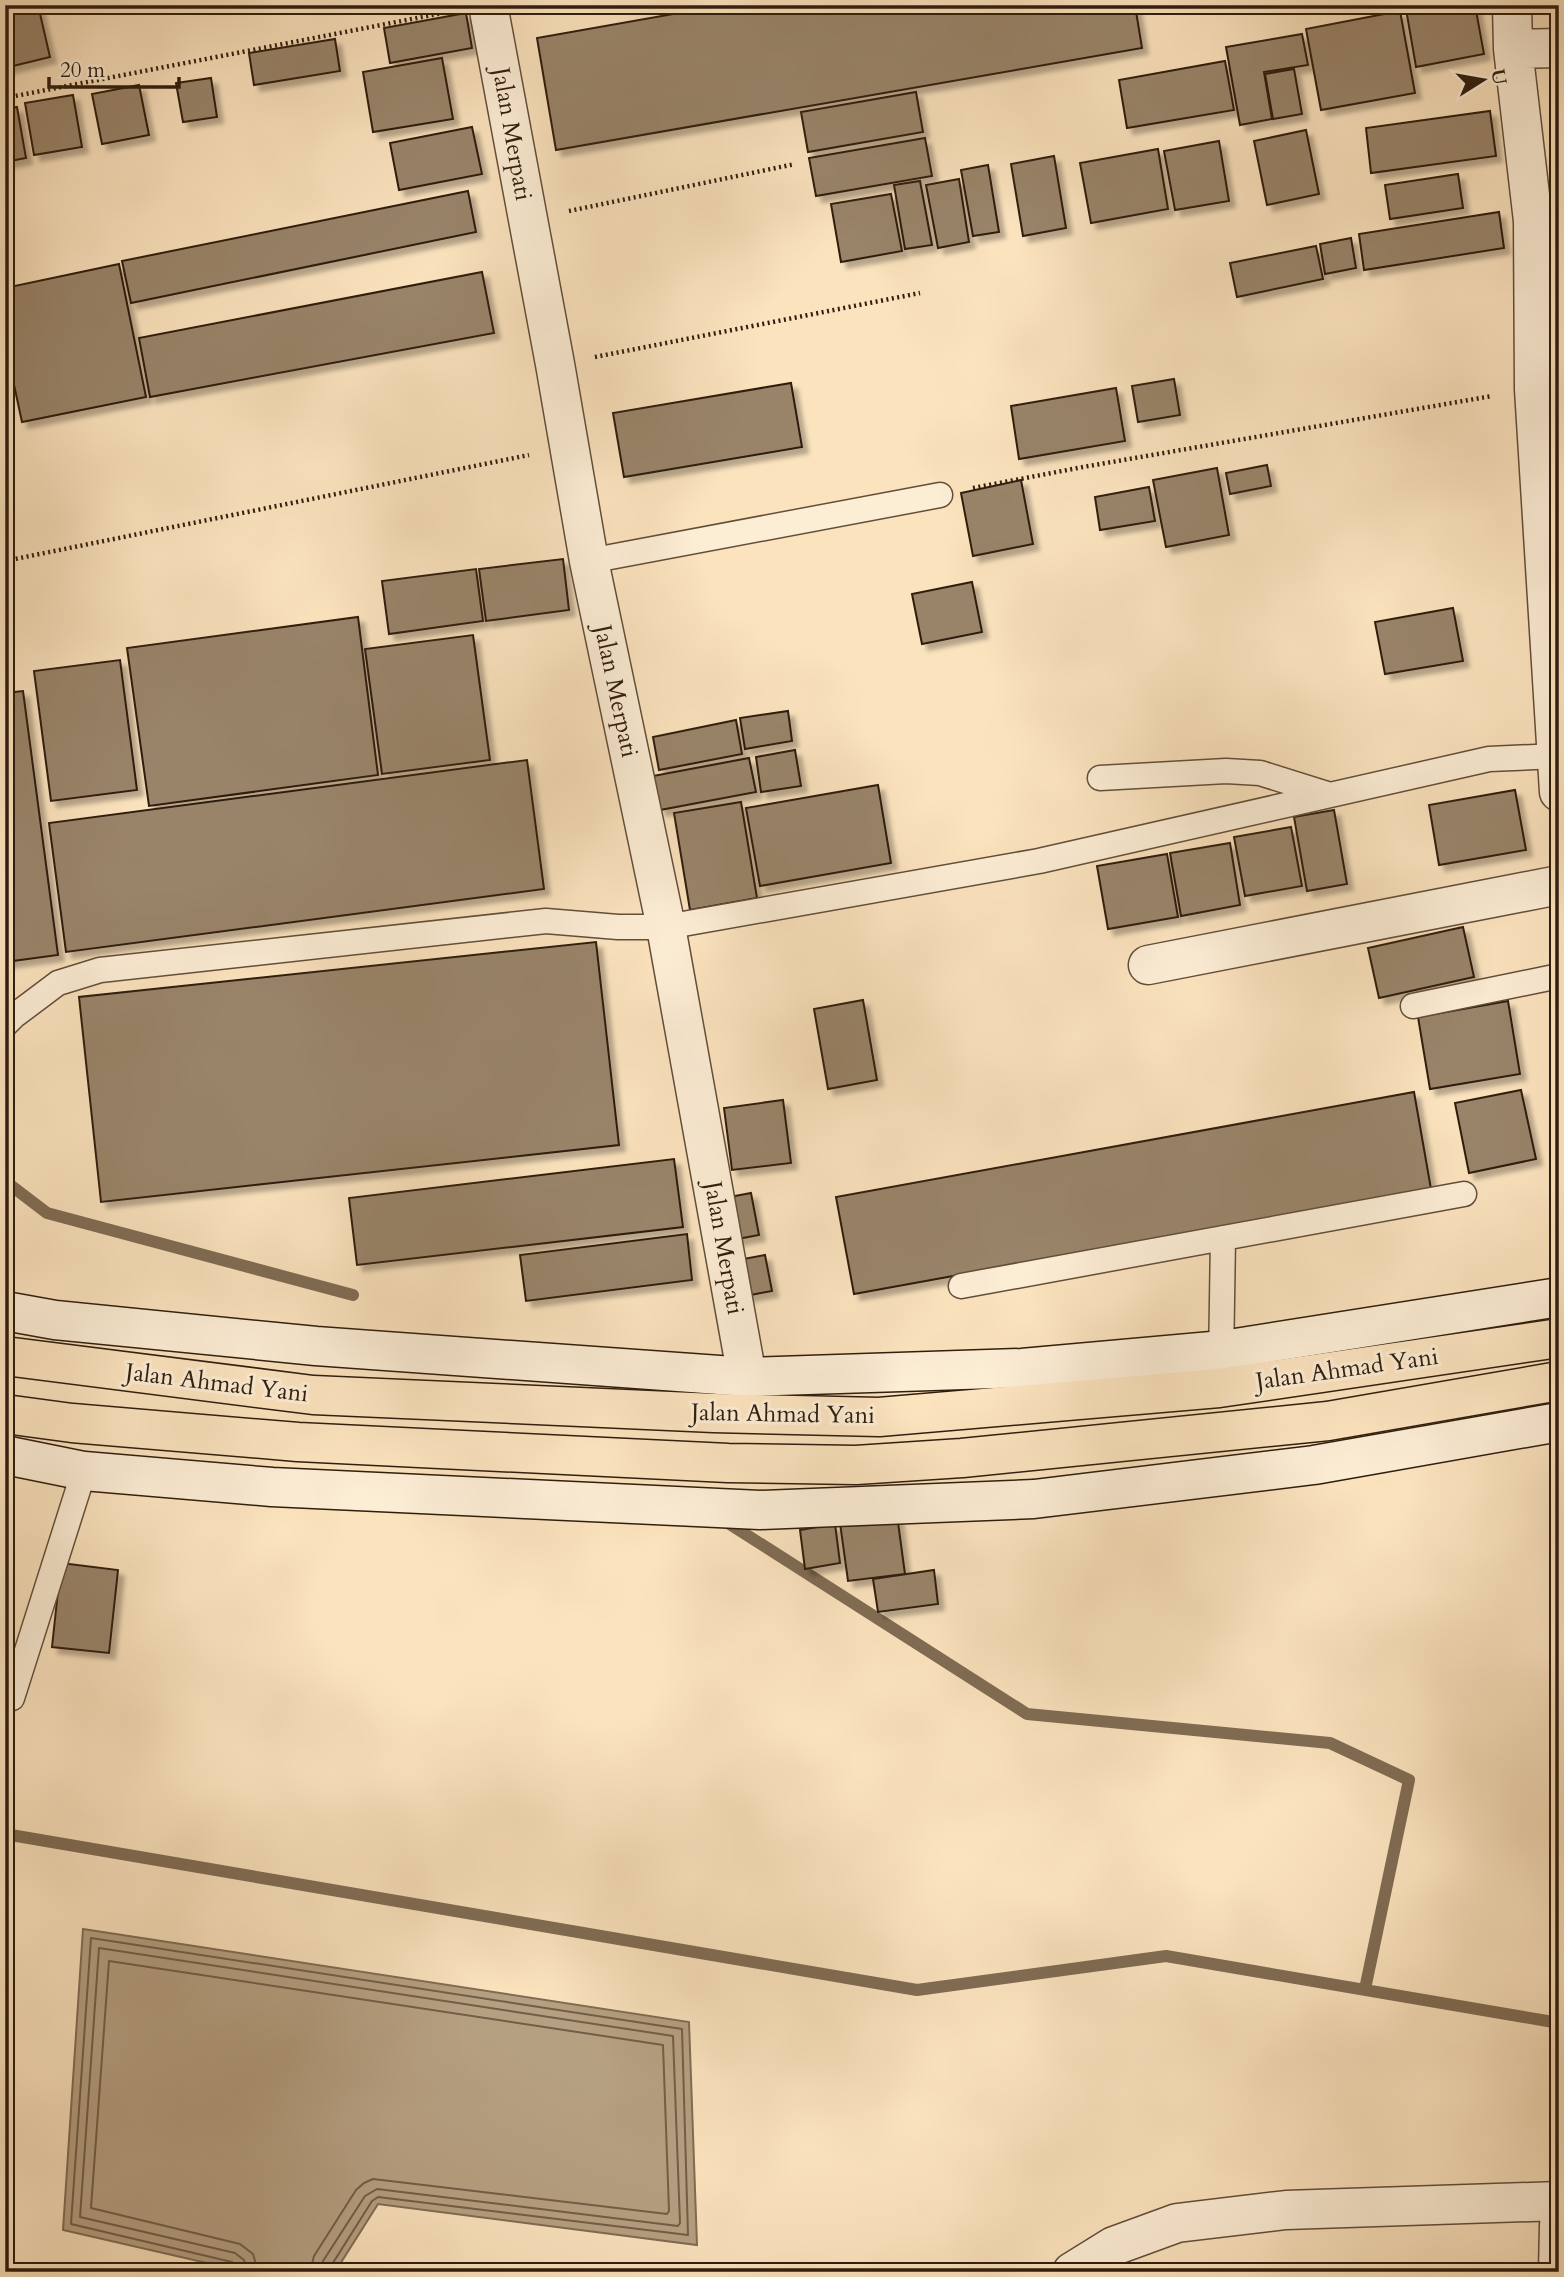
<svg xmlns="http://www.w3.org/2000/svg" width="1564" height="2277" font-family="Cardo,serif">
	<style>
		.water { fill: #b6a082; stroke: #806c54; stroke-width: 2 }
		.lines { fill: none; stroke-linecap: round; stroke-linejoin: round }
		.shore { stroke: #725e48; stroke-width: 2 }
		.stream { stroke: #806c54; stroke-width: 12 }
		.building { fill: #99846a; stroke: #2f1d0e; stroke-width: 2; filter: url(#shadow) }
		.lane-casing { stroke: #624e3a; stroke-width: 27 }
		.street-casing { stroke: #624e3a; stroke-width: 41 }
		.secondary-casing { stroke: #2f1d0e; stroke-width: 41 }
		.highway-casing { stroke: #2f1d0e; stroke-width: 41 }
		.path { stroke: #2f1d0e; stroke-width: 4.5; stroke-dasharray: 2 3.5; stroke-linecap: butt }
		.lane { stroke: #fcedd5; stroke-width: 24 }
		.street { stroke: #fcedd5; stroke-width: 38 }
		.secondary { stroke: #fcedd5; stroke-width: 38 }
		.highway { stroke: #fbe3be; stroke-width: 38 }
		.labels { text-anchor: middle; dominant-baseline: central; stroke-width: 6; stroke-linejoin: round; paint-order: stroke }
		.street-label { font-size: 24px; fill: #2f1d0e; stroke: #fcedd5 }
	</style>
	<defs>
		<filter id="shadow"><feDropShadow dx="6" dy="6" stdDeviation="2" flood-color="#0004"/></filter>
	</defs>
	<rect width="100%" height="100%" fill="#fbe3be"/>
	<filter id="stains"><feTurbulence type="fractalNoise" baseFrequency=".00286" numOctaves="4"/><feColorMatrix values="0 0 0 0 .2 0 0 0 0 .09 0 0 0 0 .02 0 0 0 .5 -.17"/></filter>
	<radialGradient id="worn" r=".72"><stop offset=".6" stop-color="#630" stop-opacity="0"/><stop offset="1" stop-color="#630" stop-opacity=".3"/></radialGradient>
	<!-- water -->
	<path class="water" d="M83 1929 689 2022 697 2245 378 2204 335 2272H246L63 2230Z"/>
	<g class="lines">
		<!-- shore -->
		<path class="shore" d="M239 2272 238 2266 232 2262 71 2224 91 1938 682 2029 688 2235 378 2197 372 2201 331 2266 330 2272
			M248 2272 244 2260 235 2253 80 2217 99 1948 673 2036 680 2223 678 2226 377 2189 365 2196 323 2261 321 2272
			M258 2272 253 2254 240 2244 91 2208 109 1961 663 2045 669 2211 667 2214 373 2179 364 2183 356 2190 314 2256 310 2272"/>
		<!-- stream -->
		<path class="stream" d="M5 1181 47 1213 353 1295
			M728 1523 1027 1714 1330 1743 1409 1780 1365 1989
			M5 1834 917 1990 1166 1956 1559 2023"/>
	</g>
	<!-- building -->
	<path class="building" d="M5 5H38L50 57 5 68Z
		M724 5H1135L1142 48 556 150 537 38Z
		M1424 5H1475L1484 54 1416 67 1406 9Z
		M1400 11 1415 93 1321 110 1306 29Z
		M466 13 472 48 390 63 384 28Z
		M1302 34 1308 65 1264 72 1272 119 1240 125 1226 47Z
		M335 39 340 71 254 85 249 53Z
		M442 58 453 119 373 132 363 72Z
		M1225 61 1234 110 1127 128 1119 80Z
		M1294 69 1302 114 1273 119 1265 74Z
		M211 78 217 117 183 122 176 83Z
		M139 85 149 135 102 144 92 94Z
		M916 92 923 132 808 152 801 112Z
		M73 95 82 147 34 155 25 103Z
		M17 107 26 158 5 162V109Z
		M1490 111 1496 156 1371 173 1366 128Z
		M1559 111V196L1557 197 1552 112Z
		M472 127 482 174 399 190 390 143Z
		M1306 130 1319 194 1267 205 1254 141Z
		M925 138 932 176 816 196 809 158Z
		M1219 141 1229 201 1175 210 1164 151Z
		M1158 149 1168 209 1091 223 1080 163Z
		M1054 156 1066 228 1023 236 1011 164Z
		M988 165 999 232 973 236 961 170Z
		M1458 174 1463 208 1390 219 1385 185Z
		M959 179 969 242 938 248 926 185Z
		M920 181 932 245 905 249 894 185Z
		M468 191 476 232 131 303 122 261Z
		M891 194 902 251 841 262 831 204Z
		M1499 212 1504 248 1364 270 1359 234Z
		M1351 238 1356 268 1325 274 1320 244Z
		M1316 246 1323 279 1237 297 1230 263Z
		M119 264 146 397 22 422 5 343V288Z
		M482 272 494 333 150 397 139 338Z
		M1174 379 1180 415 1138 422 1132 386Z
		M791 383 802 447 624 477 613 413Z
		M1116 388 1125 441 1019 459 1011 406Z
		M1267 465 1271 486 1230 494 1226 473Z
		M1217 468 1229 535 1166 547 1153 480Z
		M1021 480 1033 544 973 556 961 493Z
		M1149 487 1155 521 1100 530 1095 497Z
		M563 559 569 610 486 621 479 569Z
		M476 569 483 621 389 634 382 581Z
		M972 582 982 632 922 644 912 594Z
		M1453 608 1463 661 1385 674 1375 622Z
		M358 617 378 775 149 806 127 648Z
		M473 635 490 760 382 774 365 649Z
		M120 660 137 790 51 801 34 671Z
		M23 691 58 955 5 962V693Z
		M788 711 792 741 745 749 740 718Z
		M736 720 742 754 659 770 653 737Z
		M795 750 801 786 761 792 756 757Z
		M749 758 756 792 660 810 653 776Z
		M527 760 544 889 66 952 49 823Z
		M878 785 891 863 760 886 746 808Z
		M1515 790 1526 850 1439 865 1429 805Z
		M741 802 757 898 690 910 674 813Z
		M1334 810 1347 884 1307 891 1294 817Z
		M1291 827 1302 886 1245 896 1234 837Z
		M1230 843 1240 905 1181 916 1170 853Z
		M1167 854 1178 917 1108 929 1097 866Z
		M1463 927 1474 977 1379 998 1368 948Z
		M596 942 619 1145 101 1202 79 997Z
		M863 1000 877 1080 828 1089 814 1009Z
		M1508 1001 1520 1074 1430 1089 1418 1017Z
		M1521 1090 1536 1159 1469 1173 1455 1103Z
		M1414 1092 1431 1189 854 1294 836 1197Z
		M783 1100 791 1163 732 1170 724 1108Z
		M674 1159 683 1227 357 1265 349 1198Z
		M751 1193 759 1235 732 1240 724 1198Z
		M687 1234 692 1280 526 1301 520 1255Z
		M765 1255 772 1291 745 1296 738 1260Z
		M897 1515 905 1574 848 1581 840 1523Z
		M835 1524 840 1563 805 1569 800 1530Z
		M61 1563 118 1570 109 1653 52 1647Z
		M934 1570 938 1604 878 1612 873 1579Z
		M1241 2265 1244 2272H1221Z"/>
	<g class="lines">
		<defs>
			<path id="lane" d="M1533 221H1559
				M589 561 940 495
				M1100 778 1226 771 1260 773 1330 795
				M1413 1006 1559 976
				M5 1025 14 1016 58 983 100 970 546 921 618 927H666L1039 861 1489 759 1557 756
				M961 1286 1464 1194
				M1221 1363 1223 1238
				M12 1698 84 1471"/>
			<path id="street" d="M488 5 555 364 589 561 666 927 747 1377
				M1512 5 1513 49 1533 221 1534 389 1559 792
				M1513 49 1559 48
				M1148 965 1559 885
				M1072 2272 1114 2246 1177 2223 1286 2210 1559 2201
				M1558 2272 1559 2225"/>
			<path id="secondary" d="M5 1311 55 1320 316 1346 747 1377 1022 1368 1223 1350 1559 1297
				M5 1455 84 1471 272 1487 760 1510 1034 1499 1314 1465 1559 1422"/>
			<path id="highway" d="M5 1356 313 1395 714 1413 879 1417 1219 1388 1559 1338
				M5 1414 72 1423 298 1442 728 1463 856 1465 962 1458 1328 1421 1559 1381"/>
		</defs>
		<!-- lane casing -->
		<use href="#lane" class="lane-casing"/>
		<!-- street casing -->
		<use href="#street" class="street-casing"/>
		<!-- secondary casing -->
		<use href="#secondary" class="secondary-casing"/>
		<!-- highway casing -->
		<use href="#highway" class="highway-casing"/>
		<!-- path -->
		<path class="path" d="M5 98 448 12
			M569 211 795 164
			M595 357 920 293
			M973 488 1083 467 1492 396
			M5 561 529 455"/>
		<!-- lane -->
		<use href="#lane" class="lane"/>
		<!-- street -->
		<use href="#street" class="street"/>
		<!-- secondary -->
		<use href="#secondary" class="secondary"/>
		<!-- highway -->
		<use href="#highway" class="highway"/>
	</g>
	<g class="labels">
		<!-- street labels -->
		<g class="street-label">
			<text transform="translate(512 134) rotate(80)">Jalan Merpati</text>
			<text transform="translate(616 691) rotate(78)">Jalan Merpati</text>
			<text transform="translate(724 1248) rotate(80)">Jalan Merpati</text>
			<text transform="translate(1347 1369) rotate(-8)">Jalan Ahmad Yani</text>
			<text transform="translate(217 1383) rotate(7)">Jalan Ahmad Yani</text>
			<text transform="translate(783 1414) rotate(1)">Jalan Ahmad Yani</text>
		</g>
	</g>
	<!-- margin -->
	<rect width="1564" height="2277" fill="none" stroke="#fbe3be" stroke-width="28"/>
	<rect x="7" y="7" width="1550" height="2263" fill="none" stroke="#2f1d0e" stroke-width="3.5"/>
	<rect x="14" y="14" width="1536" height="2249" fill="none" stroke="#2f1d0e" stroke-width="2"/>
	<!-- north arrow -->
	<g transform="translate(1483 80) rotate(79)" stroke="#fcedd5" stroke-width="5" paint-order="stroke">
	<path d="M0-5L12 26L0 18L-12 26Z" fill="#2f1d0e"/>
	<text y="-10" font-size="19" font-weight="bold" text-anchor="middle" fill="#2f1d0e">U</text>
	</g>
	<!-- scale -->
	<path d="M49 77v10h130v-10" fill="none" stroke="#2f1d0e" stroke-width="3.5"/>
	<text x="60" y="77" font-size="21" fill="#2f1d0e" stroke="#fcedd5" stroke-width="5" paint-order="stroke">20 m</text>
	<rect width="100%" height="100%" filter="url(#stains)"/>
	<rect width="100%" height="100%" fill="url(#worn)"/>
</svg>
